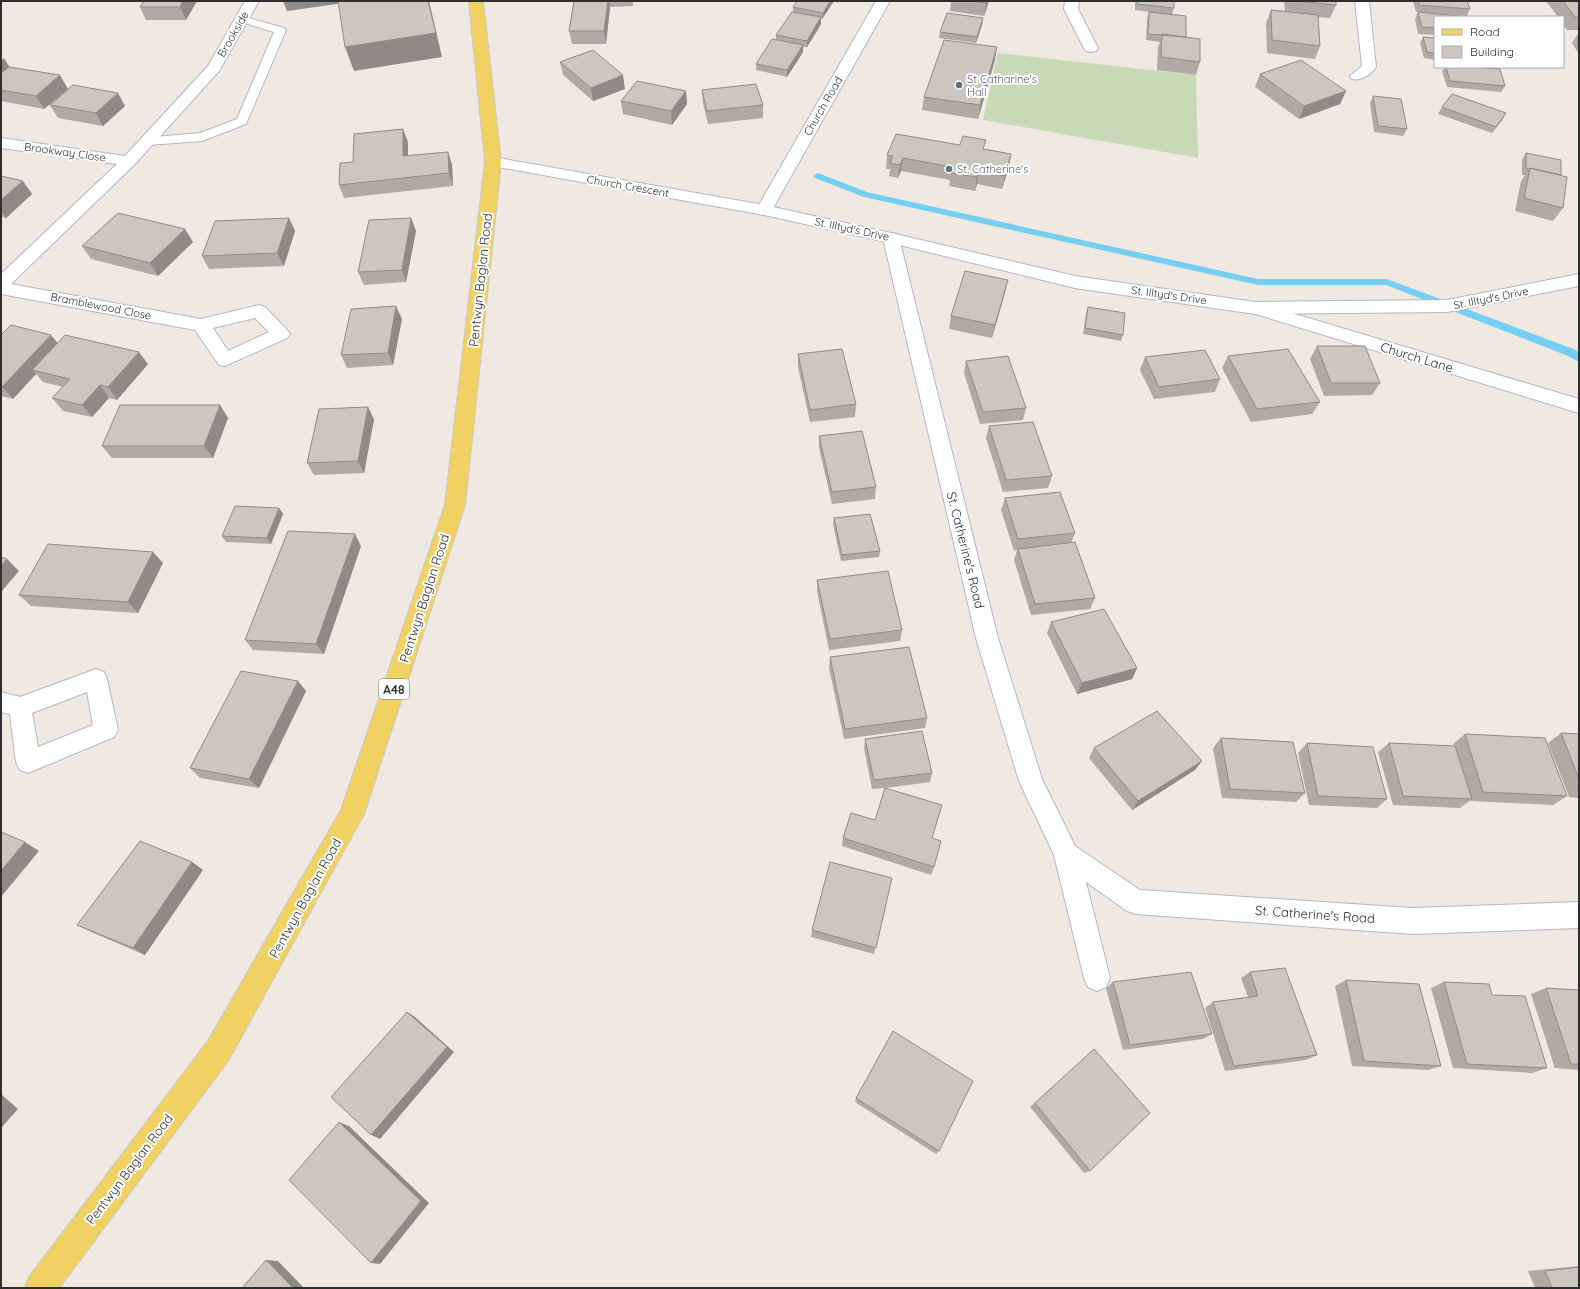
<svg xmlns="http://www.w3.org/2000/svg" width="1580" height="1289" font-family="Quicksand,sans-serif">
	<style>
		.cemetery { fill: #c8d9b8 }
		.lines { fill: none; stroke-linecap: round; stroke-linejoin: round }
		.stream { fill: #75cff0; fill-rule: evenodd }
		.lane-casing { stroke: #b4b7c1; stroke-width: 2 }
		.street-casing { stroke: #b4b7c1; stroke-width: 2 }
		.secondary-casing { stroke: #b4b7c1; stroke-width: 2 }
		.primary-casing { stroke: #c9c9c9; stroke-width: 2 }
		.lane { fill: #fff; fill-rule: evenodd }
		.street { fill: #fff; fill-rule: evenodd }
		.secondary { fill: #fff; fill-rule: evenodd }
		.primary { fill: #f2d163; fill-rule: evenodd }
		.wall { fill: #afaba4 }
		.shaded-wall { fill: #8e8b86 }
		.building { fill: #cbc7bf; stroke: #8e8b86 }
		.service-dot { fill: #5c6f8a; stroke: #fff; stroke-width: 1.5 }
		.worship-dot { fill: #6b7280; stroke: #fff; stroke-width: 1.5 }
		.labels { text-anchor: middle; dominant-baseline: central; stroke-width: 4; stroke-linejoin: round; paint-order: stroke }
		.far-street-label { font-size: 11px; fill: #2e2e2e; stroke: #fff }
		.far-service-label { font-size: 11px; fill: #4e5e75; stroke: #fff; text-anchor: start }
		.far-worship-label { font-size: 11px; fill: #5b616d; stroke: #fff; text-anchor: start }
		.shield { fill: #fff; stroke: #6d6d6d; stroke-width: 1 }
		.shield-label { font-size: 12px; font-weight: bold; fill: #2e2e2e }
		.street-label { font-size: 13px; fill: #2e2e2e; stroke: #fff }
	</style>
	<rect width="100%" height="100%" fill="#efe9e1"/>
	<!-- cemetery -->
	<path class="cemetery" d="M998 53 1196 75 1198 158 983 120Z"/>
	<g class="lines">
		<!-- stream -->
		<path class="stream" d="M818 173 867 192 1258 279H1387L1576 350 1579 353V362L1568 356 1386 285H1258L864 197 815 178 813 176Z"/>
		<defs>
			<path id="lane" d="M242 16 284 28 286 30 246 124 202 141 147 145 143 144 141 141 143 138 200 133 237 119 274 32 238 21 236 19 238 17Z"/>
			<path id="street" d="M245 1H259L219 71 135 164 11 284 201 319 259 305 265 307 287 330 290 334 287 338 225 366 219 365 195 330 1 294V274L117 164 1 148V138L125 156 208 66ZM255 318 269 332 228 351 213 328Z
				M876 1H890L772 210 770 214 764 215 758 214 756 210Z
				M1065 1H1079L1078 9 1098 48 1096 51 1091 52 1086 51 1084 48 1064 9Z
				M1355 1H1369L1376 67C1371 75 1361 81 1352 79L1350 76 1362 66Z
				M891 233 897 234 899 238 998 638 1042 779 1075 846 1140 890 1412 908 1579 902V928L1412 934 1136 914 1127 911 1086 882 1110 978 1106 987 1097 991 1088 987 1084 978 1054 855 1019 781 976 638 883 238 885 234Z
				M1255 302 1579 399V413L1249 312 1246 308 1249 304Z
				M96 669 104 672 107 679 118 730 114 737 28 773 20 770 16 762 10 714 1 712V692L20 697ZM87 692 93 725 38 747 32 713Z"/>
			<path id="secondary" d="M493 157 764 205 891 233 1075 276 1255 302 1447 300 1579 274V286L1447 312 1255 314 1075 288 891 243 764 215 487 165 485 162 487 159Z"/>
			<path id="primary" d="M469 1H483L501 162 465 505 364 814 228 1061 59 1288H25L29 1277 208 1041 341 810 445 505 485 162Z"/>
		</defs>
		<!-- lane casing -->
		<use href="#lane" class="lane-casing"/>
		<!-- street casing -->
		<use href="#street" class="street-casing"/>
		<!-- secondary casing -->
		<use href="#secondary" class="secondary-casing"/>
		<!-- primary casing -->
		<use href="#primary" class="primary-casing"/>
		<!-- lane -->
		<use href="#lane" class="lane"/>
		<!-- street -->
		<use href="#street" class="street"/>
		<!-- secondary -->
		<use href="#secondary" class="secondary"/>
		<!-- primary -->
		<use href="#primary" class="primary"/>
	</g>
	<!-- wall -->
	<path class="wall" d="M144 1H197L186 20H146L140 7Z
		M574 1H633V6L610 7 606 44H572L569 31Z
		M834 1 822 19H821V24L807 47H803V52L787 77 756 70V64L776 40V35L793 12V7Z
		M951 1H989L984 16 950 11Z
		M1135 1H1174V8L1172 14 1200 62 1196 75 1157 70 1158 47 1160 42 1146 40 1147 19 1149 12 1135 10Z
		M1284 1H1336V5L1330 18 1318 17 1320 46 1315 59 1267 53 1266 23 1271 10 1285 11Z
		M1413 1H1467L1470 9 1467 16 1416 12Z
		M1546 1H1579V30H1567L1563 25V17H1558Z
		M1418 12 1435 17V35L1418 34 1415 19Z
		M983 18 982 25 976 43 939 38 940 32Z
		M1579 32V54L1572 43Z
		M1423 37 1435 38V60L1424 58 1420 43Z
		M1 58 9 67 68 89 44 109 1 101Z
		M995 60 978 119 922 110 924 97Z
		M560 62 625 89 593 101 563 75Z
		M1445 67H1473L1505 86 1501 92 1447 87 1442 71Z
		M1260 74 1346 91 1340 104 1299 119 1255 87Z
		M702 90 763 105V118L708 124 703 103Z
		M686 91 687 104 672 125 623 114 621 101Z
		M1373 96 1407 129 1403 136 1374 132 1370 103Z
		M50 105 125 106 103 126 58 118Z
		M1442 107 1502 120 1492 133 1438 114Z
		M408 142V156L448 152 452 165 453 186 344 198 339 185 353 162Z
		M985 149 1011 154 1009 167 1002 189 977 184 975 191 949 186 950 180 901 171 898 178 889 176 890 169H886L887 155Z
		M1526 153 1561 175 1563 208 1553 221 1515 211 1521 181 1525 175H1522V160Z
		M1 176 32 194 6 218 1 217Z
		M289 218 295 231 284 266 209 269 202 256Z
		M411 218 416 231 406 282 364 285 358 272Z
		M193 242 158 276 91 259 82 246Z
		M1005 292 992 338 949 329 951 316Z
		M1088 307 1123 335 1121 341 1083 334 1086 313Z
		M402 319 393 365 347 368 341 355Z
		M1 335 58 343 148 364 117 400 109 398 92 417 63 411 52 398 63 387 43 382 36 374 13 399 1 396Z
		M1317 346 1380 383 1372 395 1324 396 1310 359Z
		M798 354 856 404 855 417 810 422 798 367Z
		M1228 356 1320 402 1312 414 1251 422 1222 368Z
		M1145 357 1220 379 1215 392 1154 399 1140 370Z
		M966 361 1026 408 1023 420 980 424 964 373Z
		M220 405 228 418 213 458H112L102 446Z
		M374 419 364 473 314 475 307 463Z
		M989 426 1052 476 1048 488 1003 492 986 438Z
		M819 436 876 487 875 499 832 504 819 448Z
		M1005 498 1075 533 1071 543 1095 598 1090 609 1031 615 1014 560 1017 550 1014 551 1001 510Z
		M279 508 283 514 271 544 226 542 222 536Z
		M834 518 880 551 879 557 841 561 833 524Z
		M361 546 324 654 253 650 245 640Z
		M163 563 138 613 31 606 19 595Z
		M817 580 902 630 900 641 829 650 817 591Z
		M1051 622 1137 668 1132 679 1077 694 1047 633Z
		M830 657 927 718 925 728 844 739 829 668Z
		M306 691 259 788 200 778 190 768Z
		M1561 733 1579 734V798L1569 797 1548 743Z
		M1465 734 1567 796 1553 805 1471 801V800L1460 808 1393 805 1378 752 1389 743 1454 746 1453 744Z
		M1221 738 1305 793 1296 802 1222 798 1213 748Z
		M865 739 932 773 930 782 886 788 932 838 934 867 931 875 842 846 843 838 875 820 885 788 872 789 864 748Z
		M1307 743 1387 799 1377 808 1309 805 1298 753Z
		M1094 748 1195 770 1132 810 1089 758Z
		M192 862 203 870 145 955 91 932 77 925Z
		M892 878 874 954 811 937 812 930Z
		M1250 972 1317 1055 1306 1060 1225 1071 1205 1008 1213 1002 1248 997 1241 978Z
		M1346 980 1441 1066 1428 1070 1352 1066 1335 986Z
		M1113 982 1212 1034 1203 1039 1123 1050 1106 988Z
		M1444 982 1492 995 1547 1068 1532 1073 1453 1068 1431 988Z
		M1546 988 1579 990V1070L1555 1068 1531 994Z
		M1094 1049 1090 1171 1084 1173 1030 1107Z
		M856 1098 939 1151 936 1154 855 1102Z
		M1579 1266V1288H1535L1528 1271Z"/>
	<!-- shaded-wall -->
	<path class="shaded-wall" d="M183 1H197L186 20 180 7Z
		M283 1H343L344 3 287 11Z
		M428 1H429L442 57 354 71 345 47Z
		M608 1H609L610 8 606 44 604 31Z
		M830 1H834L822 19 823 13Z
		M986 1H989L984 16 986 3Z
		M821 17V24L807 47V41Z
		M983 18 982 25 976 43 977 37Z
		M803 45V52L787 77V70Z
		M997 47 995 60 978 119 980 105Z
		M4 58 12 71 1 81V61Z
		M60 75 68 89 44 109 36 96Z
		M623 75 625 89 593 101 591 88Z
		M686 91 687 104 672 125 671 111Z
		M1346 91 1340 104 1299 119 1304 106Z
		M118 93 125 106 103 126 96 113Z
		M1506 113 1502 120 1492 133 1496 127Z
		M403 129 408 142V169L403 156Z
		M448 152 452 165 453 186 449 173Z
		M1011 154 1009 167 1002 189 1005 176Z
		M903 158 901 171 898 178 900 165Z
		M979 171 977 184 975 191 977 177Z
		M23 181 32 194 6 218 1 211V200Z
		M289 218 295 231 284 266 277 253Z
		M411 218 416 231 406 282 402 270Z
		M185 229 193 242 158 276 150 263Z
		M1008 280 1005 292 992 338 995 325Z
		M396 306 402 319 393 365 388 353Z
		M51 335 61 347 32 370 36 374 13 399 2 387Z
		M139 352 148 364 117 400 108 387Z
		M100 385 109 398 92 417 82 405Z
		M220 405 228 418 213 458 204 446Z
		M368 407 374 419 364 473 358 461Z
		M279 508 283 514 271 544 267 538Z
		M355 534 361 546 324 654 316 644Z
		M153 552 163 563 138 613 128 602Z
		M7 559 19 571 1 592V566Z
		M1137 668 1132 679 1077 694 1082 683Z
		M298 681 306 691 259 788 249 779Z
		M1202 761 1195 770 1132 810 1138 801Z
		M25 842 39 851 1 897V871Z
		M192 862 203 870 145 955 133 948Z
		M407 1012 415 1017 454 1052 380 1139 371 1135Z
		M1 1094 18 1109 1 1128Z
		M339 1122 349 1126 429 1203 380 1264 371 1263Z
		M266 1260 278 1261 304 1288H293Z"/>
	<!-- building -->
	<path class="building" d="M144 1H183L180 7H140Z
		M338 1H428L436 33 345 47Z
		M574 1H608L604 31H569Z
		M797 1H830L823 13 793 7Z
		M972 1H986V3Z
		M1137 1H1174V8L1137 4Z
		M1297 1H1336V5Z
		M1418 1H1467L1470 9 1419 5Z
		M1563 1H1579V17H1575Z
		M1271 10 1318 15 1320 46 1272 40Z
		M792 12 821 17 807 41 776 35Z
		M1149 12 1186 16V37L1148 34Z
		M1418 12 1469 17H1435V28L1422 27Z
		M947 13 983 18 977 37 940 32Z
		M1162 34 1200 39V62L1161 57Z
		M1423 37 1435 38V53L1427 52Z
		M772 39 803 45 787 70 756 64Z
		M944 40 997 47 980 105 924 97Z
		M593 50 623 75 591 88 560 62Z
		M1301 60 1346 91 1304 106 1260 74Z
		M9 67 60 75 36 96 1 90V73Z
		M1446 67H1473L1500 69 1505 86 1450 81Z
		M637 81 686 91 671 111 621 101Z
		M756 84 763 105 707 111 702 90Z
		M73 85 118 93 96 113 50 105Z
		M1452 94 1506 113 1496 127 1442 107Z
		M1373 96 1401 99 1407 129 1378 126Z
		M403 129V156L448 152 449 173 339 185 340 163 353 162 354 134Z
		M896 134 960 145 963 136 986 140 983 149 1011 154 1005 176 979 171 977 177 951 173 952 167 903 158 900 165 890 163 893 156 887 155Z
		M1526 153 1561 160V175L1530 168V169L1526 168Z
		M1530 168 1567 177 1563 208 1524 198Z
		M1 176 23 181 1 200Z
		M118 213 185 229 150 263 82 246Z
		M289 218 277 253 202 256 215 221Z
		M411 218 402 270 358 272 369 220Z
		M965 271 1008 280 995 325 951 316Z
		M396 306 388 353 341 355 351 309Z
		M1088 307 1125 313 1123 335 1085 328Z
		M11 325 51 335 2 387 1 386V335Z
		M65 335 139 352 108 387 100 385 82 405 52 398 70 379 32 370Z
		M1317 346H1365L1380 383H1331Z
		M842 349 856 404 810 410 798 354Z
		M1288 349 1320 402 1257 409 1228 356Z
		M1205 350 1220 379 1159 387 1145 357Z
		M1008 356 1026 408 983 412 966 361Z
		M120 405H220L204 446H102Z
		M368 407 358 461 307 463 319 409Z
		M1033 422 1052 476 1006 480 989 426Z
		M862 431 876 487 832 492 819 436Z
		M1060 492 1075 533 1018 539 1005 498Z
		M235 506 279 508 267 538 222 536Z
		M870 514 880 551 842 555 834 518Z
		M288 531 355 534 316 644 245 640Z
		M1075 542 1095 598 1035 604 1018 549Z
		M48 544 153 552 128 602 19 595Z
		M1 557 7 559 1 566Z
		M888 571 902 630 830 639 817 580Z
		M1104 609 1137 668 1082 683 1051 622Z
		M909 647 927 718 845 729 830 657Z
		M241 671 298 681 249 779 190 768Z
		M1157 711 1202 761 1138 801 1094 748Z
		M922 731 932 773 874 780 865 739Z
		M1561 733 1579 734V779Z
		M1465 734 1545 738 1567 796 1483 792Z
		M1221 738 1293 742 1305 793 1230 789Z
		M1307 743 1373 747 1387 799 1318 796Z
		M1389 743 1455 746 1472 799 1403 796Z
		M885 788 942 805 932 838 941 841 934 867 843 838 851 813 875 820Z
		M1 832 25 842 1 871Z
		M140 841 192 862 133 948 77 925Z
		M830 862 892 878 876 948 812 930Z
		M1285 968 1317 1055 1234 1066 1213 1002 1258 996 1250 972Z
		M1191 972 1212 1034 1130 1045 1113 982Z
		M1346 980 1419 984 1441 1066 1364 1061Z
		M1444 982 1489 984 1492 995 1525 996 1547 1068 1467 1064Z
		M1546 988 1579 990V1064H1571Z
		M407 1012 447 1047 371 1135 331 1097Z
		M893 1031 973 1081 939 1151 856 1098Z
		M1094 1049 1150 1113 1090 1171 1035 1103Z
		M339 1122 421 1201 371 1263 289 1180Z
		M266 1260 293 1288H242Z
		M1579 1267V1288H1552L1545 1271Z"/>
	<!-- markers -->
	<circle class="service-dot" cx="959" cy="85" r="4"/>
	<circle class="worship-dot" cx="949" cy="169" r="4"/>
	<g class="labels">
		<!-- far-street labels -->
		<g class="far-street-label">
			<text transform="translate(233 34) rotate(-60)">Brookside</text>
			<text transform="translate(823 106) rotate(-60)">Church Road</text>
			<text transform="translate(65 152) rotate(8)">Brookway Close</text>
			<text transform="translate(628 186) rotate(10)">Church Crescent</text>
			<text transform="translate(852 229) rotate(12)">St. Illtyd's Drive</text>
			<text transform="translate(1169 295) rotate(8)">St. Illtyd's Drive</text>
			<text transform="translate(1491 298) rotate(-11)">St. Illtyd's Drive</text>
			<text transform="translate(101 306) rotate(11)">Bramblewood Close</text>
		</g>
		<!-- far-service labels -->
		<g class="far-service-label">
			<text x="967" y="79">St Catharine's<tspan x="967" dy="13">Hall</tspan></text>
		</g>
		<!-- far-worship labels -->
		<g class="far-worship-label">
			<text x="957" y="169">St. Catherine's</text>
		</g>
		<!-- shield labels -->
		<rect class="shield" x="379" y="679" width="30" height="20" rx="3"/>
		<g class="shield-label">
			<text x="394" y="689">A48</text>
		</g>
		<!-- street labels -->
		<g class="street-label">
			<text transform="translate(480 280) rotate(-84)">Pentwyn Baglan Road</text>
			<text transform="translate(1417 357) rotate(17)">Church Lane</text>
			<text transform="translate(966 550) rotate(76)">St. Catherine's Road</text>
			<text transform="translate(424 598) rotate(-72)">Pentwyn Baglan Road</text>
			<text transform="translate(305 898) rotate(-61)">Pentwyn Baglan Road</text>
			<text transform="translate(1315 914) rotate(4)">St. Catherine's Road</text>
			<text transform="translate(129 1169) rotate(-53)">Pentwyn Baglan Road</text>
		</g>
	</g>
	<!-- border -->
	<rect width="1580" height="1289" fill="none" stroke="#2e2e2e" stroke-width="4"/>
	<!-- legend -->
	<rect x="1434" y="16" width="130" height="52" fill="#ffffff" stroke="#ababab"/>
	<rect x="1442" y="29" width="20" height="6" fill="#f2d163" stroke="#ababab"/>
	<text x="1470" y="36" font-size="12" fill="#2e2e2e">Road</text>
	<rect x="1442" y="46" width="20" height="12" fill="#cbc7bf" stroke="#ababab"/>
	<text x="1470" y="56" font-size="12" fill="#2e2e2e">Building</text>
</svg>
